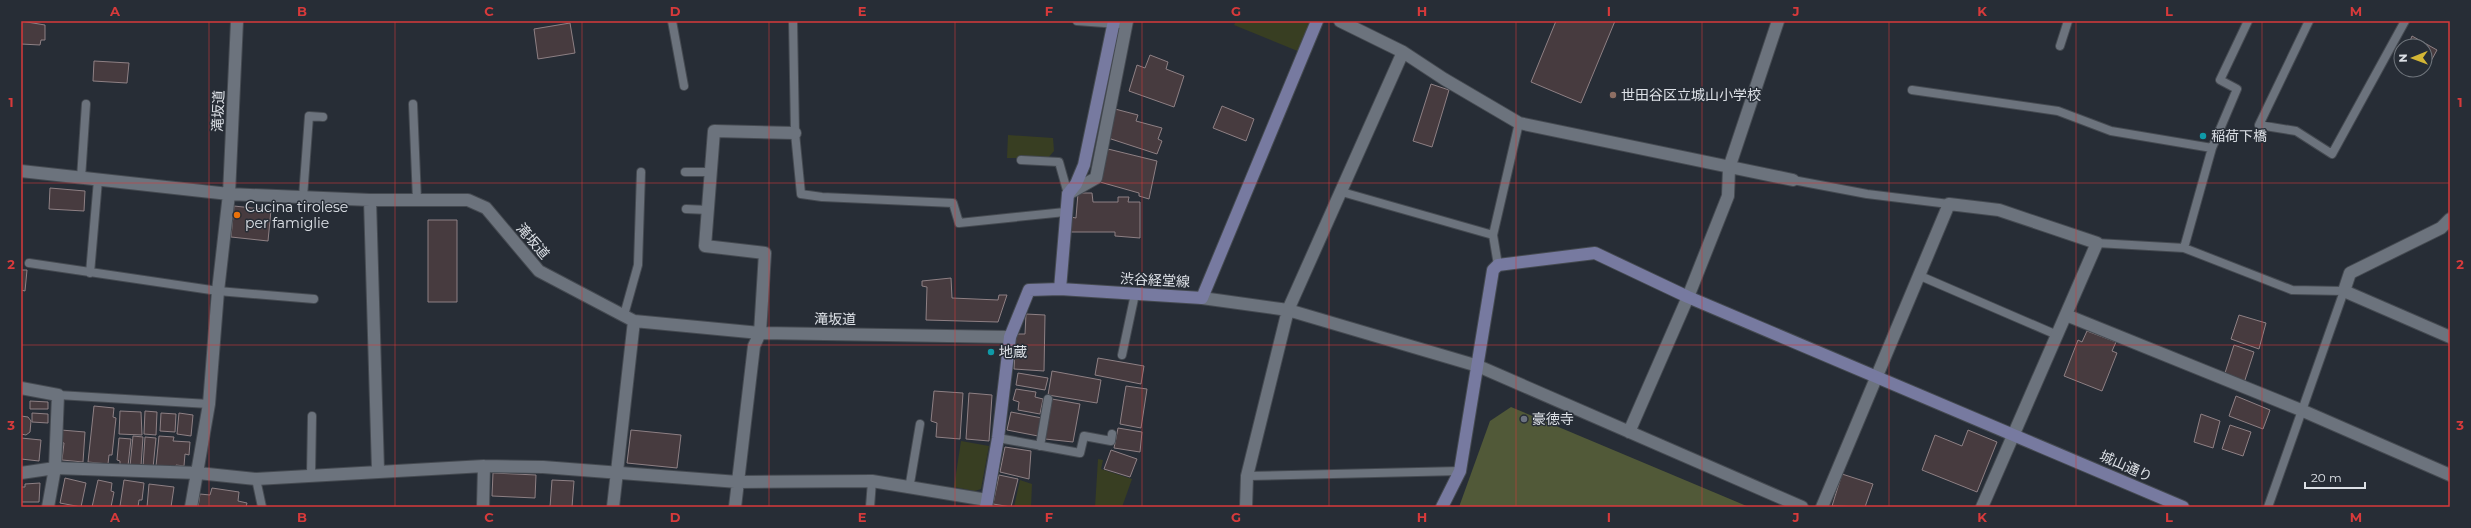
<svg xmlns="http://www.w3.org/2000/svg" width="2471" height="528" font-family="Montserrat,'Noto Sans JP',sans-serif">
	<style>
		.green { fill: #383e22 }
		.forest { fill: #515938 }
		.building { fill: #473b3f; stroke: #8e8084 }
		.lines { fill: none; stroke-linecap: round; stroke-linejoin: round }
		.lane-casing { stroke: #454a51; stroke-width: 10 }
		.street-casing { stroke: #454a51; stroke-width: 14 }
		.secondary-casing { stroke: #454a51; stroke-width: 14 }
		.lane { stroke: #6c737d; stroke-width: 8 }
		.street { stroke: #6c737d; stroke-width: 12 }
		.secondary { stroke: #777aa0; stroke-width: 12 }
		.grid { fill: none; stroke: #d73a3b; stroke-width: 1; stroke-opacity: 0.55 }
		.education-dot { fill: #8d6e63; stroke: #272d36; stroke-width: 1.5 }
		.culture-dot { fill: #0f9aa8; stroke: #272d36; stroke-width: 1.5 }
		.food-dot { fill: #e8710a; stroke: #272d36; stroke-width: 1.5 }
		.worship-dot { fill: #6b7280; stroke: #272d36; stroke-width: 1.5 }
		.labels { text-anchor: middle; dominant-baseline: central; stroke-width: 3; stroke-linejoin: round; paint-order: stroke }
		.poi-label { font-size: 14px; fill: #dce0e6; stroke: #272d36; text-anchor: start }
		.street-label { font-size: 14px; fill: #dce0e6; stroke: #272d36 }
		.neatline { fill: none; stroke: #d73a3b; stroke-width: 1.5 }
		.grid-label { font-size: 13px; text-anchor: middle; font-weight: bold; fill: #d73a3b }
	</style>
	<rect width="100%" height="100%" fill="#272d36"/>
	<!-- green -->
	<path class="green" d="M1236 21H1313L1300 52 1234 25Z
		M1008 135 1053 138 1054 151 1048 158H1007Z
		M961 441 989 446 981 489 975 491 954 487Z
		M1098 459 1103 460 1101 469 1132 479 1122 507H1095Z
		M1020 480 1032 484 1031 507H1014Z"/>
	<!-- forest -->
	<path class="forest" d="M1511 407 1749 507H1459L1490 421Z"/>
	<!-- building -->
	<path class="building" d="M21 21 45 25V40H41L40 45 21 44Z
		M1556 21H1615L1581 103 1531 82Z
		M570 23 575 53 538 59 534 29Z
		M2412 36 2437 50 2425 72 2422 70H2425V46H2408Z
		M1150 55 1168 62 1166 69 1184 76 1174 107 1129 91 1137 65 1145 68Z
		M94 61 129 63 127 83 93 81Z
		M1431 84 1449 90 1432 147 1413 141Z
		M1222 106 1254 119 1246 141 1213 128Z
		M1115 109 1138 115 1136 121 1162 128 1158 139 1162 141 1157 154 1108 138Z
		M1108 149 1157 161 1149 199 1139 196V193L1100 182Z
		M50 188 85 191 84 211 49 209Z
		M1078 193H1092L1093 202H1118V197H1129L1128 202H1140V238L1115 236V232H1071V217L1076 218Z
		M234 206 271 210 268 241 231 237Z
		M428 220H457V302H428Z
		M21 270H27L25 291 21 290Z
		M951 278 952 298 998 300 999 295H1007L998 322 926 320 927 287 922 286V281Z
		M1026 314 1045 315 1044 371 1014 369 1016 334H1025Z
		M2239 315 2266 323 2259 349 2231 339Z
		M2087 331 2116 342 2112 351 2117 353 2102 391 2064 376 2078 340 2082 342Z
		M2234 345 2254 352 2244 383 2224 376Z
		M1098 358 1144 366 1141 384 1095 375Z
		M1052 371 1101 380 1097 403 1048 395Z
		M1018 373 1048 378 1045 390 1016 385Z
		M1126 386 1147 389 1141 428 1120 424Z
		M1016 389 1036 392 1035 397 1043 399 1040 414 1018 410 1019 402 1013 400Z
		M934 391 963 393 960 439 936 437 937 423 931 421Z
		M969 393 992 395 989 441 966 439Z
		M2236 396 2270 410 2263 429 2229 416Z
		M1052 399 1080 404 1073 442 1045 439Z
		M30 401 48 402V409H30Z
		M94 406 114 408 113 417 116 418 112 455H109L108 464 88 462Z
		M120 411 141 412 142 435 119 434Z
		M145 411 157 412 156 435 144 434Z
		M1011 412 1042 418 1038 436 1007 430Z
		M32 413 48 414V423L32 422Z
		M161 413 176 414 175 432 160 431Z
		M179 413 193 415 191 436 177 434Z
		M2201 414 2220 421 2213 448 2194 442Z
		M21 416 28 417 31 421 30 432 26 435 21 434Z
		M2230 425 2251 432 2243 456 2222 449Z
		M1118 428 1142 432 1140 452 1114 448Z
		M61 430 85 432 83 462 62 460 64 443 60 442Z
		M631 430 681 435 677 468 627 463Z
		M1968 430 1997 442 1977 492 1922 470 1935 435 1962 446Z
		M133 436 143 437 141 466H130Z
		M159 436 174 437 173 441 190 442 189 455 185 454 184 466 176 465V468L156 466Z
		M145 437 156 438 153 468 143 467Z
		M21 438 41 440 39 461 21 459Z
		M119 438 131 439 128 466 120 465V461L117 460Z
		M1005 447 1031 451 1029 479 1000 472Z
		M1111 450 1137 459 1130 477 1104 469Z
		M493 473 536 475 535 498 492 496Z
		M1842 474 1873 484 1865 507 1832 506Z
		M999 475 1018 479 1011 507 993 504Z
		M65 478 86 483 81 507 60 503Z
		M98 480 112 483 111 491 114 492 111 507H92Z
		M124 480 144 483 142 500H139L138 507 120 506Z
		M552 480 574 481 572 507H550Z
		M40 483 39 502H21V487H25V484Z
		M149 484 174 487 171 507H147Z
		M212 488 239 492 238 501 247 503 246 507H198L200 494 210 495Z"/>
	<g class="lines">
		<defs>
			<path id="lane" d="M672 21 684 86
				M793 21 795 133 801 194 822 197 953 203 959 223 1065 212
				M1077 21 1118 24
				M2309 21 2259 125 2296 131 2332 154 2405 21
				M2060 46 2068 21
				M1912 90 2058 111 2111 131 2212 148
				M413 104 417 200
				M1021 160 1059 162 1068 194
				M685 172H711
				M81 178 86 104
				M1793 180 1867 194 1949 204
				M1342 192 1493 235
				M303 197 309 116 323 117
				M686 209 708 210
				M2097 243 2184 248 2292 290 2344 291 2268 507
				M2184 248 2212 148 2237 89 2220 80 2248 21
				M29 263 218 291 314 299
				M1498 265 1493 235 1519 123
				M90 273 98 180
				M1918 275 2057 335
				M624 315 638 265 641 172
				M1122 355 1135 294
				M58 395 209 404
				M998 438 1080 453 1084 436 1111 441 1112 434
				M1040 446 1048 399
				M311 475 312 416
				M1247 476 1460 471
				M256 479 262 507
				M909 489 920 424
				M870 507 872 481"/>
			<path id="street" d="M1340 21 1403 52 1444 79 1519 123 1793 180
				M21 171 229 194 370 200H468L486 208 539 271 634 321 760 333 1010 337
				M1068 194 1096 178 1127 21
				M370 200 378 470
				M2450 219 2441 228 2350 273 2344 291 2450 337
				M1202 298 1288 310 1478 366 1802 507
				M2066 315 2301 410 2450 475
				M21 388 58 395 55 468 48 507
				M1629 432 1688 297 1728 196 1729 168 1778 21
				M21 473 55 468 198 473 256 479 484 466 543 467 738 482 872 481 987 500
				M191 507 209 404 218 291 229 194 237 21
				M483 507 484 466
				M613 507 634 321
				M735 507 754 346 760 333 765 253 705 246 714 131 795 133
				M1246 507 1247 476 1288 310 1403 52
				M1822 507 1949 204 1999 210 2097 243 1982 507"/>
			<path id="secondary" d="M1060 289 1068 194 1076 184 1084 165 1114 21
				M986 507 998 438 1010 337 1029 290 1060 289 1202 298 1317 21
				M1442 507 1460 471 1493 270 1498 265 1595 253 1688 297 2183 507"/>
		</defs>
		<!-- lane casing -->
		<use href="#lane" class="lane-casing"/>
		<!-- street casing -->
		<use href="#street" class="street-casing"/>
		<!-- secondary casing -->
		<use href="#secondary" class="secondary-casing"/>
		<!-- lane -->
		<use href="#lane" class="lane"/>
		<!-- street -->
		<use href="#street" class="street"/>
		<!-- secondary -->
		<use href="#secondary" class="secondary"/>
	</g>
	<!-- grid -->
	<path class="grid" d="M209 21V507M395 21V507M582 21V507M769 21V507M955 21V507M1142 21V507M1329 21V507M1516 21V507M1702 21V507M1889 21V507M2076 21V507M2262 21V507M21 183H2450M21 345H2450"/>
	<!-- markers -->
	<circle class="education-dot" cx="1613" cy="95" r="4"/>
	<g class="culture-dot">
		<circle cx="2203" cy="136" r="4"/>
		<circle cx="991" cy="352" r="4"/>
	</g>
	<circle class="food-dot" cx="237" cy="215" r="4"/>
	<circle class="worship-dot" cx="1524" cy="419" r="4"/>
	<g class="labels">
		<!-- poi labels -->
		<g class="poi-label">
			<text x="1621" y="95">世田谷区立城山小学校</text>
			<text x="2211" y="136">稲荷下橋</text>
			<text x="245" y="207">Cucina tirolese<tspan x="245" dy="16">per famiglie</tspan></text>
			<text x="999" y="352">地蔵</text>
			<text x="1532" y="419">豪徳寺</text>
		</g>
		<!-- street labels -->
		<g class="street-label">
			<text transform="translate(218 111) rotate(-88)">滝坂道</text>
			<text transform="translate(533 241) rotate(49)">滝坂道</text>
			<text transform="translate(1155 280) rotate(3)">渋谷経堂線</text>
			<text transform="translate(835 319) rotate(1)">滝坂道</text>
			<text transform="translate(2126 466) rotate(24)">城山通り</text>
		</g>
	</g>
	<!-- border -->
	<rect width="2471" height="528" fill="none" stroke="#272d36" stroke-width="44"/>
	<!-- north arrow -->
	<g transform="translate(2413 58) rotate(269)"><circle r="19" fill="#272d36" stroke="#6f757c"/>
	<path d="M0-3L7 15L0 10L-7 15Z" fill="#d4b635"/>
	<text y="-6" font-size="11" font-weight="bold" text-anchor="middle" fill="#dce0e6">N</text>
	</g>
	<!-- scale -->
	<path d="M2305 482v6h60v-6" fill="none" stroke="#dce0e6" stroke-width="2"/>
	<text x="2311" y="482" font-size="12" fill="#dce0e6" stroke="#272d36" stroke-width="3" paint-order="stroke">20 m</text>
	<rect x="22" y="22" width="2427" height="484" class="neatline"/>
	<g class="grid-label">
		<text x="115" y="16">A</text>
		<text x="302" y="16">B</text>
		<text x="489" y="16">C</text>
		<text x="675" y="16">D</text>
		<text x="862" y="16">E</text>
		<text x="1049" y="16">F</text>
		<text x="1236" y="16">G</text>
		<text x="1422" y="16">H</text>
		<text x="1609" y="16">I</text>
		<text x="1796" y="16">J</text>
		<text x="1982" y="16">K</text>
		<text x="2169" y="16">L</text>
		<text x="2356" y="16">M</text>
		<text x="11" y="107">1</text>
		<text x="2460" y="107">1</text>
		<text x="11" y="269">2</text>
		<text x="2460" y="269">2</text>
		<text x="11" y="430">3</text>
		<text x="2460" y="430">3</text>
		<text x="115" y="522">A</text>
		<text x="302" y="522">B</text>
		<text x="489" y="522">C</text>
		<text x="675" y="522">D</text>
		<text x="862" y="522">E</text>
		<text x="1049" y="522">F</text>
		<text x="1236" y="522">G</text>
		<text x="1422" y="522">H</text>
		<text x="1609" y="522">I</text>
		<text x="1796" y="522">J</text>
		<text x="1982" y="522">K</text>
		<text x="2169" y="522">L</text>
		<text x="2356" y="522">M</text>
	</g>
</svg>
